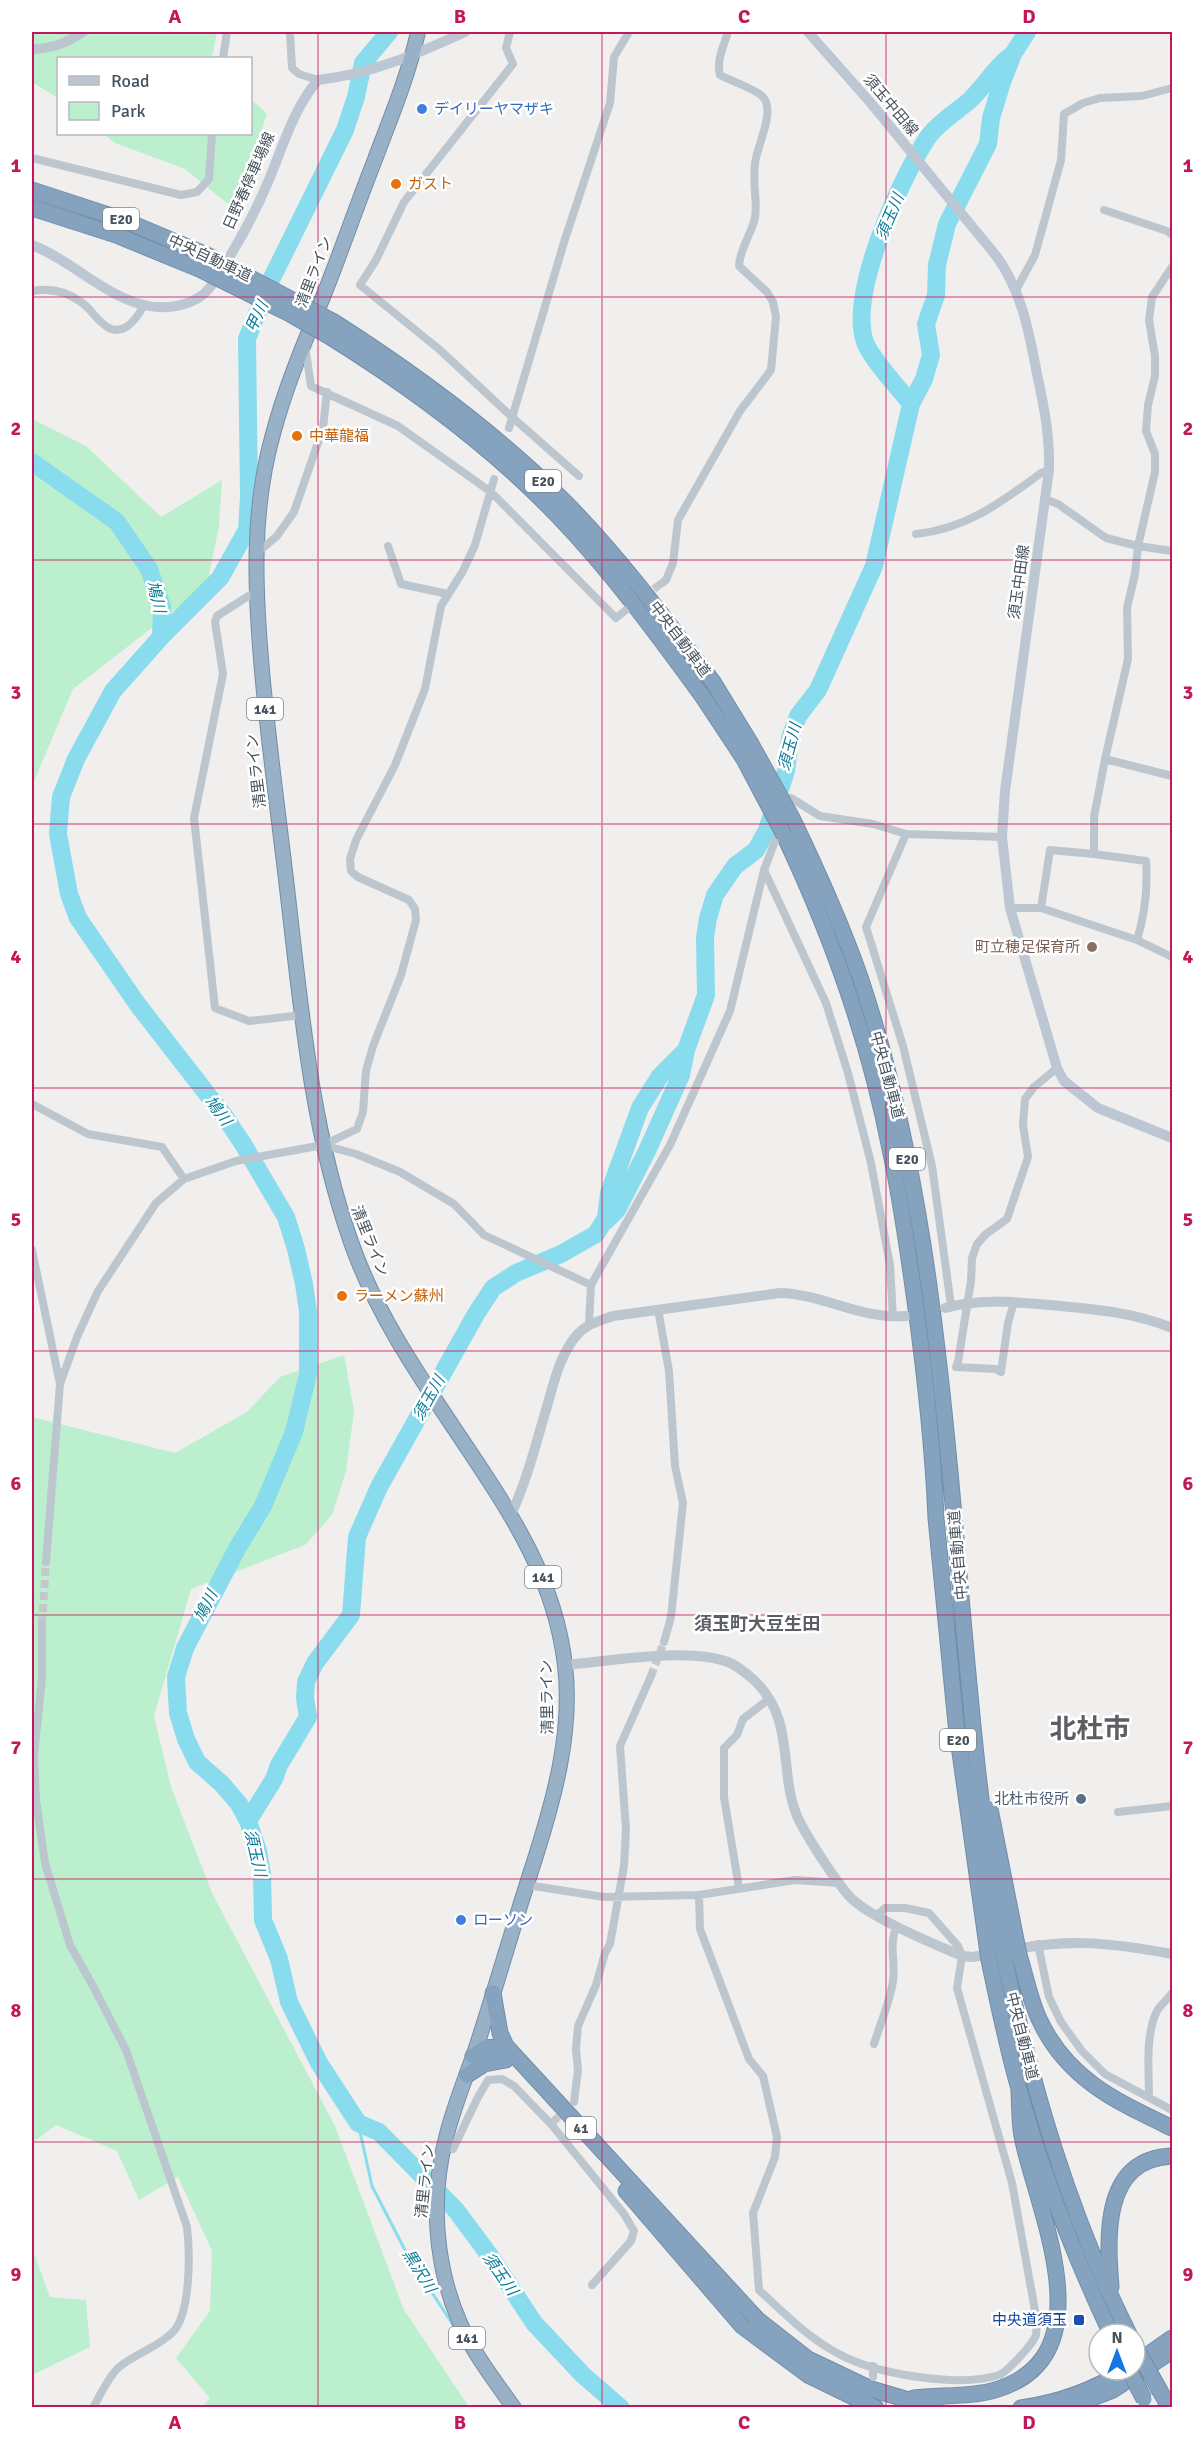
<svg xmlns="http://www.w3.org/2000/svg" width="1204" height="2439" font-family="Signika,'Noto Sans JP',sans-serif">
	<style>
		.green { fill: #bcefce }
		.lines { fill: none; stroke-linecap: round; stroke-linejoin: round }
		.stream { stroke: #88dced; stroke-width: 3 }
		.river { stroke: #88dced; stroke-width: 18 }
		.minor-tunnel { stroke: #c6c7ca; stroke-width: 8; stroke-dasharray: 8 4; stroke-linecap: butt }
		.trunk-casing { stroke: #708eaa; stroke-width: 16 }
		.motorway-casing { stroke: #708eaa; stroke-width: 17 }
		.minor { stroke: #bcc6ce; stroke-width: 8 }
		.tertiary { stroke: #bcc6ce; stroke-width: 10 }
		.secondary { stroke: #bcc7d3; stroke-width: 10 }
		.trunk { stroke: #99b1c6; stroke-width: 14 }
		.motorway { stroke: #85a3be; stroke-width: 15 }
		.motorway-bridge-casing { stroke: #708eaa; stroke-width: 17; stroke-linecap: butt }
		.motorway-bridge { stroke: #85a3be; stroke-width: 15 }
		.grid { fill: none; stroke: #c2185b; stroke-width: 1.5; stroke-opacity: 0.55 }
		.shop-dot { fill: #3f7fe0; stroke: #fff; stroke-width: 2 }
		.food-dot { fill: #e8710a; stroke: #fff; stroke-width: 2 }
		.education-dot { fill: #8d6e63; stroke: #fff; stroke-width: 2 }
		.service-dot { fill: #5c6f8a; stroke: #fff; stroke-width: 2 }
		.transit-dot { fill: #1a4fb4; stroke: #fff; stroke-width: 2 }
		.labels { text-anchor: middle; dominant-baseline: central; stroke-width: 5; stroke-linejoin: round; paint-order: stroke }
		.shield { fill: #fff; stroke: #7e868d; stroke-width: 1.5 }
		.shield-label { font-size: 14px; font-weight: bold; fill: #46525c }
		.street-label { font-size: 15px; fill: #46525c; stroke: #fff }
		.shop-label { font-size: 15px; fill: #366cbe; stroke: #fff; text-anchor: start }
		.food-label { font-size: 15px; fill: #c56008; stroke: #fff; text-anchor: start }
		.education-label { font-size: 15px; fill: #785e54; stroke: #fff; text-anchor: end }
		.service-label { font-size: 15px; fill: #4e5e75; stroke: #fff; text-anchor: end }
		.transit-label { font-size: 15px; fill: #164399; stroke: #fff; text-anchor: end }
		.water-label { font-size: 16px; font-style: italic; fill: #0b7c94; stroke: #fff }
		.quarter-label { font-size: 18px; font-weight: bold; fill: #5b5f63; stroke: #fff }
		.town-label { font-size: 27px; font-weight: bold; fill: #5b5f63; stroke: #fff }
		.neatline { fill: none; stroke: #c2185b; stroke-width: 2 }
		.grid-label { font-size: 20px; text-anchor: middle; font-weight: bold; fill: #c2185b }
	</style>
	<rect width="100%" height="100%" fill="#f1eeee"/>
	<!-- green -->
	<path class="green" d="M32 32H217L212 58H58V98L32 82Z
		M251 99 267 114 234 209 185 169 115 143 104 134H250Z
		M32 419 86 446 161 517 222 480 219 526 207 585 73 689 32 786Z
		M344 1355 354 1411 346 1471 332 1515 305 1545 191 1589 154 1716 171 1787 212 1893 335 2126 404 2310 469 2407H202L210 2398 176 2358 210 2311 212 2251 178 2177 139 2200 117 2151 56 2125 32 2143V1417L175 1453 247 1412 280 1377Z
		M32 2248 50 2297 86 2300 90 2347 32 2375Z"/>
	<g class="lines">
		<!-- stream -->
		<path class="stream" d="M358 2123 372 2186 407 2254 455 2328"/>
		<!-- river -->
		<path class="river" d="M389 32 363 63 356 97 345 130 267 288 247 339 249 496 247 530 220 578 161 637 113 691 76 759 61 797 58 834 69 894 78 918 138 1005 225 1117 243 1144 286 1217 296 1249 304 1284 308 1311V1374L294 1432 263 1506 238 1547 185 1648 176 1677 178 1713 186 1739 197 1762 222 1784 239 1804 248 1821 258 1851 262 1874 263 1920 279 1959 289 2002 319 2063 358 2123 379 2132 455 2209 490 2256 534 2323 583 2375 621 2408
			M911 404C899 388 871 359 865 342 848 293 901 178 928 137 938 123 956 112 969 101 984 87 993 70 1009 57
			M32 462 117 522 149 569 162 607 161 637
			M606 1221 617 1210 647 1151 681 1075 686 1050
			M248 1821 274 1779 279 1765 308 1717 305 1698 306 1682 315 1663 351 1615 357 1537 379 1487 476 1314 493 1288 516 1273 561 1254 596 1234 606 1218 609 1193 640 1108 660 1076 686 1050 706 995 705 938 708 918 715 895 735 866 756 850 767 830 786 771 790 738 798 716 818 690 874 566 911 404 924 379 931 355 926 324 936 295 937 265 947 224 988 144 991 118 1002 82 1013 54 1027 32"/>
		<!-- minor-tunnel -->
		<path class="minor-tunnel" d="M644 596 662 583
			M42 1624 46 1562
			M651 1676 664 1642
			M553 2122 566 2109"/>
		<defs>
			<path id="trunk" d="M418 32C408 77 390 119 374 162 357 205 342 249 325 292 306 339 286 385 273 434 251 512 255 591 262 671 268 738 277 804 285 871 300 995 309 1123 351 1242 377 1317 424 1383 468 1449 514 1518 555 1581 565 1665 573 1732 554 1799 534 1862 513 1926 495 1991 474 2054 464 2082 453 2109 446 2138 430 2198 435 2266 460 2323 473 2353 495 2381 514 2408"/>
			<path id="motorway" d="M32 190 121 219 207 255
				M32 208 116 235 199 269
				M334 322C417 375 496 433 566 503 620 558 666 620 713 682
				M327 335C406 384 492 447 557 515 611 571 657 634 703 697
				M792 818C817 870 841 923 860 977 918 1150 938 1335 954 1516
				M784 835C831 934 869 1040 890 1149 901 1199 908 1250 915 1301 925 1374 933 1446 936 1518
				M1019 1955C1026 1977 1030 2001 1040 2021 1068 2080 1118 2102 1172 2128
				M1004 1957C1032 2087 1069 2215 1129 2334
				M989 1960C998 2003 1007 2047 1019 2089 1042 2173 1074 2255 1111 2334
				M493 1993 500 2033 506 2046 758 2320 808 2359 871 2389 936 2408
				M473 2056 485 2048 506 2046
				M467 2075 484 2064 506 2060
				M626 2191 742 2326 808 2375 876 2408
				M1111 2287C1107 2237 1102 2159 1172 2156
				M1135 2364 1172 2338
				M1160 2391 1170 2408
				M914 2398C939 2395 973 2397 995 2390 1107 2357 1039 2215 1023 2141 1019 2125 1020 2107 1019 2091
				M1021 2408C1057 2403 1094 2390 1125 2370
				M1066 2408 1113 2390 1172 2351"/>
		</defs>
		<!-- trunk casing -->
		<use href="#trunk" class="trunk-casing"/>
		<!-- motorway casing -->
		<use href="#motorway" class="motorway-casing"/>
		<!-- minor -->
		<path class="minor" d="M290 32 292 68 299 74 318 80
			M510 32 506 48 513 64 404 202 376 260 360 285 440 350 512 417 579 476
			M223 58 227 32
			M32 158 181 195 197 192 209 179 212 134
			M1104 210 1167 231 1172 235
			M1016 290 1035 255 1061 160 1064 114 1083 103 1100 98 1142 96 1172 88
			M32 291C49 288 66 291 81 302 89 307 94 316 101 322 120 341 135 322 144 305
			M305 346 311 386 398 426 491 492 616 618 626 610
			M509 428 565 239 610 103 614 57 629 32
			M1045 499 1058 504 1106 538 1138 546 1172 551
			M916 534C966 529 1002 502 1041 473L1049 470
			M388 546 401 584 448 594
			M256 554 277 536 294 512 323 428 327 392
			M662 583 666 580 673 563 678 520 740 411 771 370 776 317 773 302 767 292 739 266C740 248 751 235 755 218 758 201 751 178 756 158 759 142 776 108 762 96 753 88 731 81 720 75 716 61 724 45 728 32
			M255 592 217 616 215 622 223 674 194 818 215 1008 249 1021 302 1015
			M1105 759 1172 776
			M787 808 791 798 820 816 873 824 906 834 1002 837
			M906 834 866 927 903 1046 932 1166 951 1306
			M1094 854 1146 861C1148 889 1145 914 1137 940
			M764 870 826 1003 848 1073 871 1163 890 1265 893 1317
			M1010 908H1041L1137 940 1172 957
			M1041 908 1050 850 1094 854V817L1105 759 1128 659 1127 608 1135 574 1138 546 1155 472V454L1146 431 1148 405 1155 376V356L1149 320 1152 297 1172 267
			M32 1104 88 1134 162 1147 184 1179
			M323 1145 356 1154 400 1172 454 1204 484 1235 591 1285
			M32 1250 60 1384 46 1562
			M1014 1302 1008 1323 1001 1372 996 1369 956 1367 958 1362 971 1281 972 1258 977 1244 986 1234 1007 1219 1028 1157 1023 1125 1025 1099 1034 1087 1057 1068
			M658 1309 669 1371 675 1466 683 1503 671 1617 664 1642
			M589 1324 591 1285 670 1145 730 1011 764 870 780 828
			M60 1384 77 1337 98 1291 156 1203 184 1179 236 1161 323 1145 357 1129 363 1112 366 1071 373 1046 401 975 416 920 415 909 409 900 358 877 351 871 350 859 356 840 395 765 425 689 441 606 463 571 475 545 494 479
			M42 1624V1679L34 1755 36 1800 45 1863 70 1945 94 1988 126 2050 187 2227C190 2252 191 2313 173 2332 157 2348 134 2354 118 2368 108 2378 100 2395 93 2408
			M1118 1812 1172 1806
			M527 1885 604 1897 699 1895 795 1880 840 1883
			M739 1888 724 1797V1748L737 1735 743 1719 769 1699
			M699 1895 700 1929 749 2059 763 2076 777 2137 775 2157 753 2213 759 2290C784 2313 807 2337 837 2353 874 2374 958 2388 999 2375 1007 2372 1033 2344 1036 2335 1037 2330 1036 2322 1036 2316L1012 2183 957 1988 962 1956 958 1946 929 1913 905 1908H885L877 1915
			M1038 1944 1049 1997 1061 2022 1082 2051 1105 2074 1172 2110
			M874 2044C880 2024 890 2002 893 1981 896 1962 888 1944 897 1926
			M1149 2097C1149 2071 1145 2035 1157 2011 1161 2004 1168 1999 1172 1993
			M574 2102 578 2070 576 2049 578 2026 596 1985 605 1953 610 1944 624 1866 626 1830 620 1746 651 1676
			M453 2149 478 2097 488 2080 502 2079 514 2086 551 2124 624 2214 634 2231 631 2241 592 2285
			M873 2366V2377"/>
		<!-- tertiary -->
		<path class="tertiary" d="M32 49C52 49 67 43 83 32
			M945 1308C980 1298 1014 1302 1050 1305 1092 1309 1133 1312 1172 1328
			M511 1515C526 1482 535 1448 545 1413 553 1387 558 1358 576 1336 586 1324 599 1321 613 1316L780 1293C823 1294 862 1320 906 1316
			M565 1665C610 1661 688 1647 728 1662 738 1666 746 1673 754 1680 796 1720 778 1769 797 1816 806 1836 835 1880 849 1896 868 1917 934 1944 962 1956L973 1957 993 1953
			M1011 1950C1072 1938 1112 1943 1172 1954"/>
		<!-- secondary -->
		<path class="secondary" d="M808 32 870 102 997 257C1022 292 1029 332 1037 374 1044 406 1050 437 1049 470L1005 791 1002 837 1010 908 1057 1068 1064 1081 1098 1108 1172 1138
			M32 245C71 260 103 295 144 305 163 310 189 307 205 293 216 282 225 265 233 251 246 229 258 206 268 182 283 147 293 109 318 80 371 74 417 54 465 32"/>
		<!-- trunk -->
		<use href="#trunk" class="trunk"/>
		<!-- motorway -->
		<use href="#motorway" class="motorway"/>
		<defs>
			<path id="motorway-bridge" d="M207 255 334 322
				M199 269 290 314 327 335
				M713 682 751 744 792 818
				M703 697 744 759 784 835
				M954 1516C967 1664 978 1811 1004 1957
				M936 1518 956 1724 989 1960
				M990 1809 1019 1955
				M1135 2346 1160 2391
				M1129 2370 1144 2399"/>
		</defs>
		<!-- motorway-bridge casing -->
		<use href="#motorway-bridge" class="motorway-bridge-casing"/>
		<!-- motorway-bridge -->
		<use href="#motorway-bridge" class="motorway-bridge"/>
	</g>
	<!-- grid -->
	<path class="grid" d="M318 32V2408M602 32V2408M886 32V2408M32 297H1172M32 560H1172M32 824H1172M32 1088H1172M32 1351H1172M32 1615H1172M32 1879H1172M32 2142H1172"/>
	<!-- markers -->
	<g class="shop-dot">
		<circle cx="422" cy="109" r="6"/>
		<circle cx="461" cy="1920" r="6"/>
	</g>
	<g class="food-dot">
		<circle cx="396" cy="184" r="6"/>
		<circle cx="297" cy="436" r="6"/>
		<circle cx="342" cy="1296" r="6"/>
	</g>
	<circle class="education-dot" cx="1092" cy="947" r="6"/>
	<circle class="service-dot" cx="1081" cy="1799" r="6"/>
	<rect class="transit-dot" x="1073" y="2314" width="12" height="12" rx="3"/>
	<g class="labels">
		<!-- shield labels -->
		<g class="shield">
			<rect x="103" y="208" width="36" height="22" rx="4.5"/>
			<rect x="525" y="470" width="36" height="22" rx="4.5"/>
			<rect x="247" y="698" width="36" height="22" rx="4.5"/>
			<rect x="889" y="1148" width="36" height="22" rx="4.5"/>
			<rect x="525" y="1566" width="36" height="22" rx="4.5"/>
			<rect x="940" y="1729" width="36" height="22" rx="4.5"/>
			<rect x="566" y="2117" width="30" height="22" rx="4.5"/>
			<rect x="449" y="2327" width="36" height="22" rx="4.5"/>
		</g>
		<g class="shield-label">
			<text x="121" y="219">E20</text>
			<text x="543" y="481">E20</text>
			<text x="265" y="709">141</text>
			<text x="907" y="1159">E20</text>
			<text x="543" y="1577">141</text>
			<text x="958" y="1740">E20</text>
			<text x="581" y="2128">41</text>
			<text x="467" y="2338">141</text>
		</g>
		<!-- street labels -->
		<g class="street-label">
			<text transform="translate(891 105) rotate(50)">須玉中田線</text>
			<text transform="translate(249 181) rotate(-66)">日野春停車場線</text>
			<text transform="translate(210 258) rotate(25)">中央自動車道</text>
			<text transform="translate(314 272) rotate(-69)">清里ライン</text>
			<text transform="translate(1019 582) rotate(-82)">須玉中田線</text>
			<text transform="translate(680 639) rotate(53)">中央自動車道</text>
			<text transform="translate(256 771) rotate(-97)">清里ライン</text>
			<text transform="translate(887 1075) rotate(75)">中央自動車道</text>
			<text transform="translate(370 1241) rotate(68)">清里ライン</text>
			<text transform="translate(958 1555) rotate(-95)">中央自動車道</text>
			<text transform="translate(547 1697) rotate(-91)">清里ライン</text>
			<text transform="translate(1022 2036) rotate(76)">中央自動車道</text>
			<text transform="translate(425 2181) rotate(-84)">清里ライン</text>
		</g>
		<!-- shop labels -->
		<g class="shop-label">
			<text x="434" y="109">デイリーヤマザキ</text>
			<text x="473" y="1920">ローソン</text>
		</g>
		<!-- food labels -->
		<g class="food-label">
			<text x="408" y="184">ガスト</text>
			<text x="309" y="436">中華龍福</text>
			<text x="354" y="1296">ラーメン蘇州</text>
		</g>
		<!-- education labels -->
		<g class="education-label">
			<text x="1080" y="947">町立穂足保育所</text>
		</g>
		<!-- service labels -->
		<g class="service-label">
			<text x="1069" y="1799">北杜市役所</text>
		</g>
		<!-- transit labels -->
		<g class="transit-label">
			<text x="1067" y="2320">中央道須玉</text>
		</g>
		<!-- water labels -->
		<g class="water-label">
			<text transform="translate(890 217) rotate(-67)">須玉川</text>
			<text transform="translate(257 317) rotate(-65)">甲川</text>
			<text transform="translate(156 597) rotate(77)">鳩川</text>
			<text transform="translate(790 747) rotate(-75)">須玉川</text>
			<text transform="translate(218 1111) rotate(53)">鳩川</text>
			<text transform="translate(429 1398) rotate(-61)">須玉川</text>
			<text transform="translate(206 1606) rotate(-63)">鳩川</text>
			<text transform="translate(255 1853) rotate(77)">須玉川</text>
			<text transform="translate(419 2271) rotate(58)">黒沢川</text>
			<text transform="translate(500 2274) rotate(55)">須玉川</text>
		</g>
		<!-- quarter labels -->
		<g class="quarter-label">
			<text x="757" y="1624">須玉町大豆生田</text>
		</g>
		<!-- town labels -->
		<g class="town-label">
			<text x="1090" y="1729">北杜市</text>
		</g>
	</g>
	<!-- border -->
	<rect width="1204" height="2439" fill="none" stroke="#ffffff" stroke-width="66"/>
	<!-- legend -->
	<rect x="57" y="57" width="195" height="78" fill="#ffffff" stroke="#b5babe" stroke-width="1.5"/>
	<rect x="69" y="76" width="30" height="9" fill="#bcc7d3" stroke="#b5babe" stroke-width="1.5"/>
	<text x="111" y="87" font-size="18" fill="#46525c">Road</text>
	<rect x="69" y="102" width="30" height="18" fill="#bcefce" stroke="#b5babe" stroke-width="1.5"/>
	<text x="111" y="117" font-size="18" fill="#46525c">Park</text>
	<!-- north arrow -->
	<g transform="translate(1117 2352)"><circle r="28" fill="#ffffff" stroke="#b5babe" stroke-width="1.5"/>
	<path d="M0-4.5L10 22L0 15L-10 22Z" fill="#1677e3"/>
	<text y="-9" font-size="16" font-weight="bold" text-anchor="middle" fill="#46525c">N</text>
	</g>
	<rect x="33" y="33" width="1138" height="2373" class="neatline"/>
	<g class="grid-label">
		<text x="175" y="23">A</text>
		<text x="460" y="23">B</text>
		<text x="744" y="23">C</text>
		<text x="1029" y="23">D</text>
		<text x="16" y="172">1</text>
		<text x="1188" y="172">1</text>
		<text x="16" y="435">2</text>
		<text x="1188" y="435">2</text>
		<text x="16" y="699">3</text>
		<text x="1188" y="699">3</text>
		<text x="16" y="963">4</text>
		<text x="1188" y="963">4</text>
		<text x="16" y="1226">5</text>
		<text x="1188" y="1226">5</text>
		<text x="16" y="1490">6</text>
		<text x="1188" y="1490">6</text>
		<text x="16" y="1754">7</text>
		<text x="1188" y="1754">7</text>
		<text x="16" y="2017">8</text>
		<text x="1188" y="2017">8</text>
		<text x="16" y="2281">9</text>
		<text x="1188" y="2281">9</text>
		<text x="175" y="2429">A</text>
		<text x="460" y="2429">B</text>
		<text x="744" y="2429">C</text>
		<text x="1029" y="2429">D</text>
	</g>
</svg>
